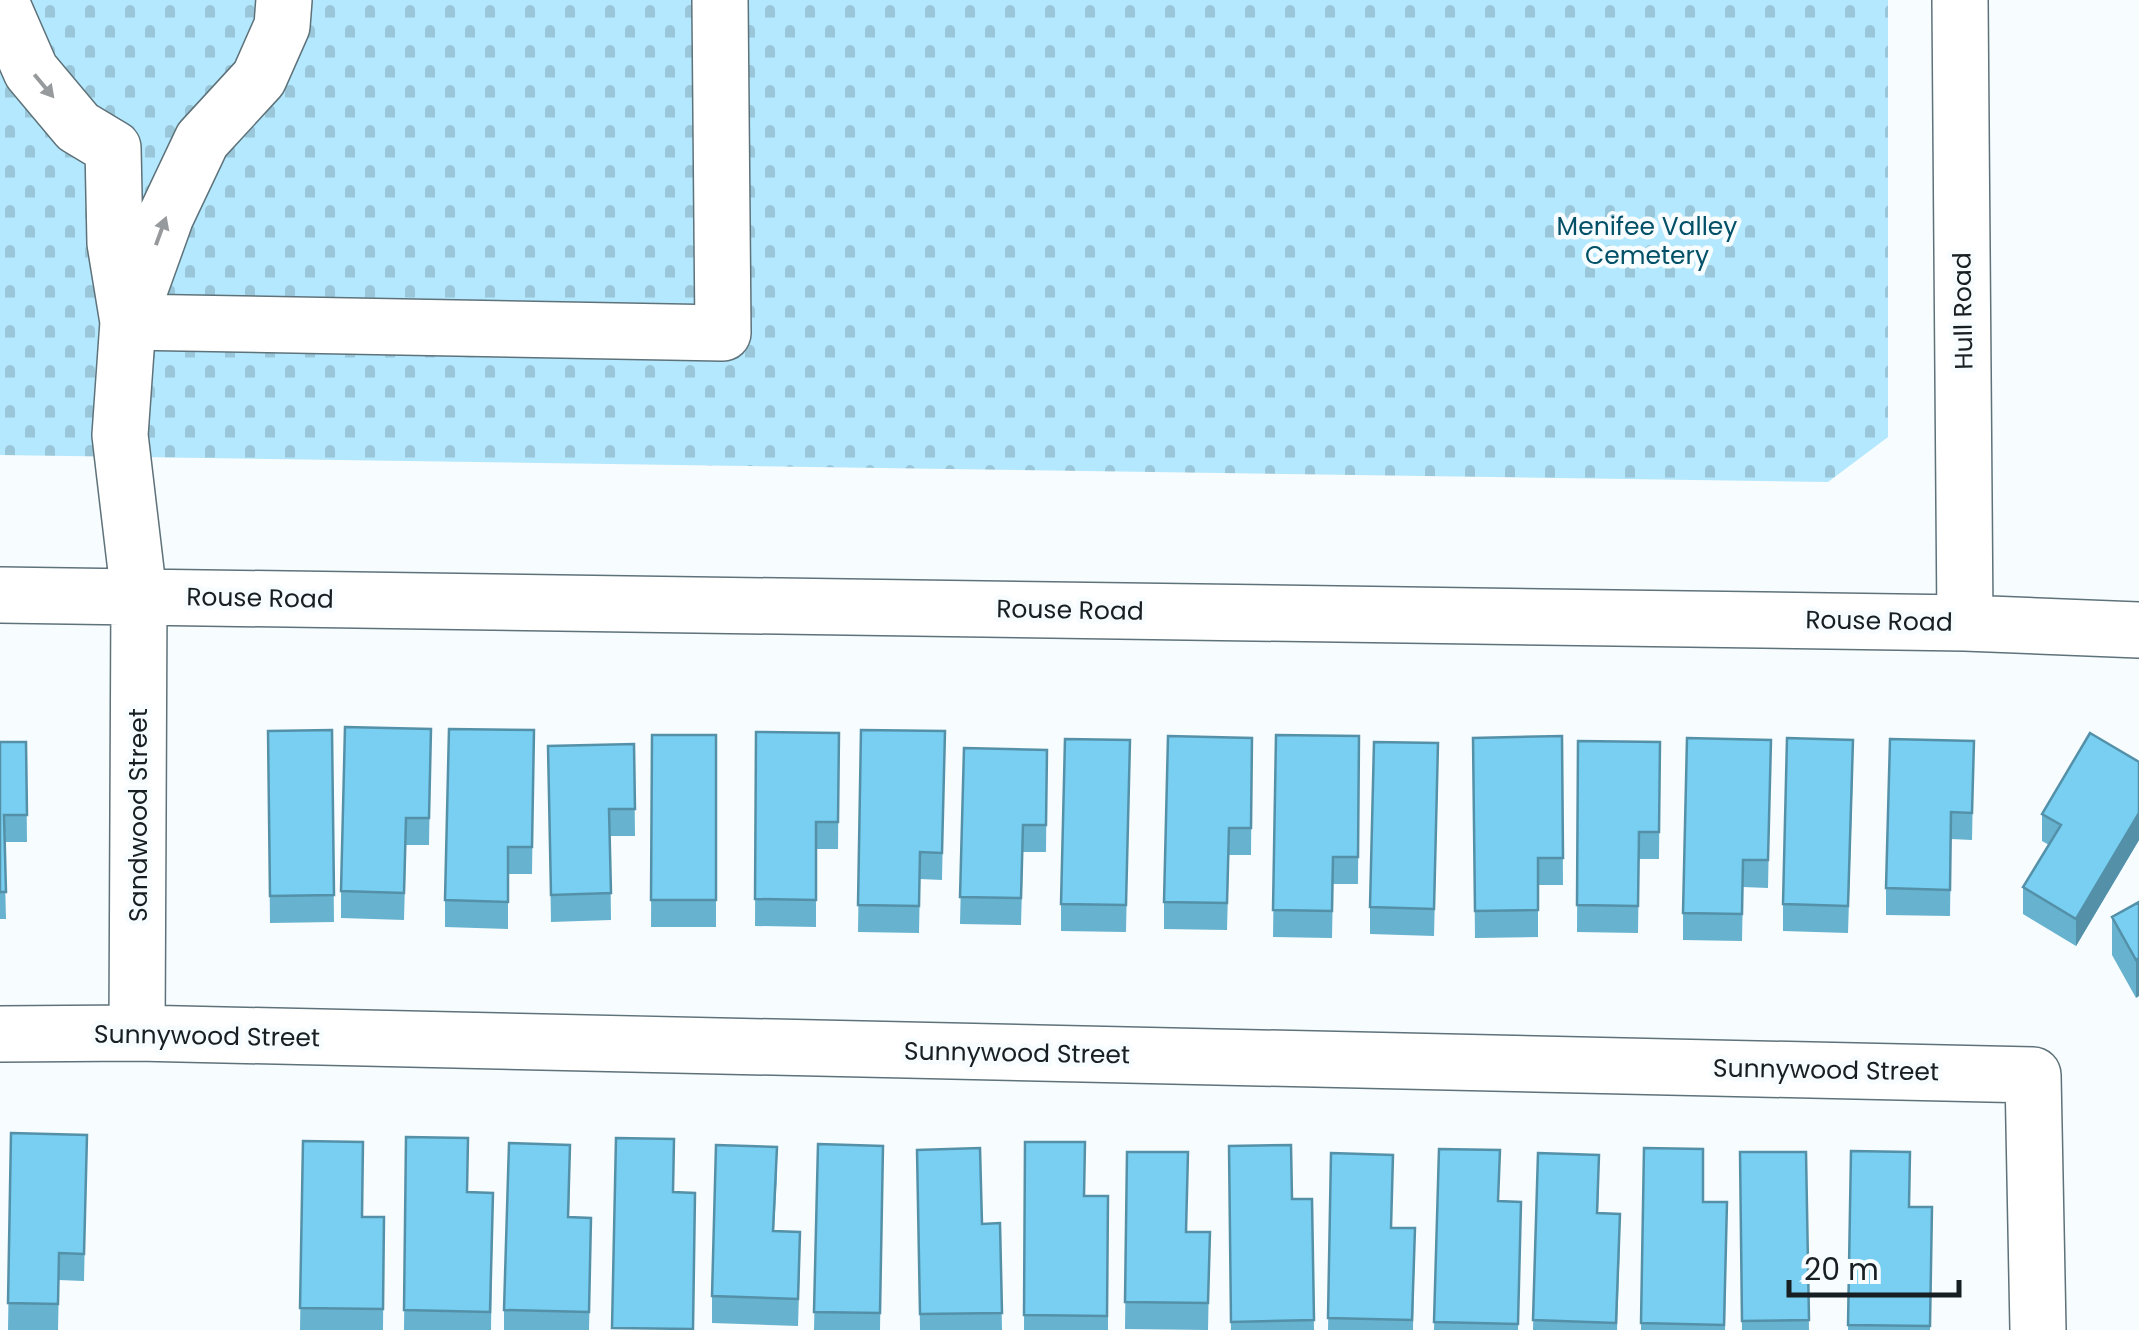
<svg xmlns="http://www.w3.org/2000/svg" width="2139" height="1330" font-family="Poppins,sans-serif">
	<style>
		.cemetery { fill: url(#cemetery-stones) }
		.lines { fill: none; stroke-linecap: round; stroke-linejoin: round }
		.minor-casing { stroke: #5e727a; stroke-width: 58 }
		.minor { stroke: #fff; stroke-width: 55 }
		.wall { fill: #67b2cf }
		.shaded-wall { fill: #5491a9 }
		.building { fill: #78cff1; stroke: #5491a9; stroke-width: 2.5 }
		.oneway { fill: #979a9c }
		.labels { text-anchor: middle; dominant-baseline: central; stroke-width: 9; stroke-linejoin: round; paint-order: stroke }
		.park-label { font-size: 25px; fill: #025067; stroke: #f7fcfe }
		.street-label { font-size: 25px; fill: #171f22; stroke: #f7fcfe }
	</style>
	<defs>
		<pattern id="cemetery-stones" width="16" height="16" patternUnits="userSpaceOnUse" patternTransform="scale(2.5)"><rect width="16" height="16" fill="#b3e8fe"/><path d="M2 7V4a2 2 0 0 1 4 0v3zM10 15v-3a2 2 0 0 1 4 0v3z" fill="#99c7d9"/></pattern>
	</defs>
	<rect width="100%" height="100%" fill="#f7fcfe"/>
	<!-- cemetery -->
	<path class="cemetery" d="M0 0H1888V437L1828 482 0 455Z"/>
	<g class="lines">
		<defs>
			<path id="minor" d="M0 0 31 71 78 127 113 148 115 243 128 322 120 435 139 596 137 1033
				M1960 0 1965 623
				M129 319 166 216 202 140 259 78 282 26 284 0
				M128 322 723 333 720 0
				M0 595 1965 623 2139 630
				M0 1034 137 1033 2033 1075 2038 1330"/>
		</defs>
		<!-- minor casing -->
		<use href="#minor" class="minor-casing"/>
		<!-- minor -->
		<use href="#minor" class="minor"/>
	</g>
	<!-- wall -->
	<path class="wall" d="M431 729 429 845H406L404 920 341 918V891Z
		M332 730 334 922 270 923 268 731Z
		M534 730 532 874H508V929L445 927V900Z
		M861 730 945 731 942 880 920 879 919 933 858 932Z
		M756 732 839 733 838 849H816V927L755 926Z
		M652 735H716V927H651Z
		M1276 735 1359 736 1358 884H1333L1332 938 1273 937Z
		M1562 736 1563 885H1538V937L1475 938 1473 738Z
		M1252 738 1251 855H1229L1227 930 1164 929V902Z
		M1130 740 1126 932 1061 931V904Z
		M1771 740 1768 888 1743 887 1742 941 1683 940V913Z
		M1578 741 1660 742 1659 859H1639L1638 933 1577 932Z
		M1974 741 1972 840 1951 839 1950 916 1886 915V888Z
		M0 742H26L27 842H4L6 919H0Z
		M634 744 635 836H610L611 920 551 922 548 746Z
		M964 748 1047 750 1046 852H1023L1021 925 960 924Z
		M2139 762V840L2076 946 2023 914V887L2049 845 2042 841V814Z
		M1853 767 1848 933 1783 931V904Z
		M1438 770 1434 936 1370 934V907Z
		M2139 902 2136 998 2112 955V917Z
		M11 1133 87 1135 84 1281 59 1280 58 1330H8Z
		M406 1137 468 1192 493 1193 491 1330H404Z
		M303 1141 362 1217H384L383 1330H300Z
		M1025 1142 1084 1196H1108V1330H1024Z
		M818 1144 883 1146 880 1330H814Z
		M1229 1146 1292 1199H1312L1314 1330H1231Z
		M1644 1148 1703 1202H1727L1725 1330H1641Z
		M1439 1149 1499 1201 1521 1229 1518 1330H1434Z
		M917 1150 982 1224 1000 1223 1002 1330H920Z
		M1851 1151 1909 1207H1932L1930 1330H1848Z
		M1127 1152 1187 1232H1210L1208 1330 1125 1329Z
		M1740 1152H1806L1809 1330H1742Z
		M1331 1153 1392 1228H1415L1413 1330H1328Z
		M1538 1153 1599 1182 1598 1213 1620 1241 1617 1330H1533Z
		M570 1172 569 1217 591 1245 589 1330H504V1310Z
		M777 1174 774 1231 800 1259 798 1326 712 1323V1296Z"/>
	<!-- shaded-wall -->
	<path class="shaded-wall" d="M2139 813V840L2076 946V919Z
		M2139 958V996L2136 998V960Z"/>
	<!-- building -->
	<path class="building" d="M345 727 431 729 429 818H406L404 893 341 891Z
		M449 729 534 730 532 847H508V902L445 900Z
		M332 730 334 895 270 896 268 731Z
		M861 730 945 731 942 853 920 852 919 906 858 905Z
		M756 732 839 733 838 822H816V900L755 899Z
		M2090 733 2139 762V813L2076 919 2023 887 2061 825 2042 814Z
		M652 735H716V900H651Z
		M1276 735 1359 736 1358 857H1333L1332 911 1273 910Z
		M1168 736 1252 738 1251 828H1229L1227 903 1164 902Z
		M1562 736 1563 858H1538V910L1475 911 1473 738Z
		M1687 738 1771 740 1768 860H1743L1742 914 1683 913Z
		M1787 738 1853 740 1848 906 1783 904Z
		M1065 739 1130 740 1126 905 1061 904Z
		M1890 739 1974 741 1972 813 1951 812 1950 890 1886 888Z
		M1578 741 1660 742 1659 832H1639L1638 906 1577 905Z
		M0 742H26L27 815H4L6 892H0Z
		M1374 742 1438 743 1434 909 1370 907Z
		M634 744 635 809H609L611 893 551 895 548 746Z
		M964 748 1047 750 1046 825H1023L1021 898 960 897Z
		M2139 902V958L2136 960 2112 917Z
		M11 1133 87 1135 84 1254 59 1253 58 1304 8 1303Z
		M406 1137 468 1138 467 1192 493 1193 490 1312 404 1310Z
		M616 1138 674 1139 673 1192 695 1193 693 1329 612 1328Z
		M303 1141 363 1142 362 1217H384L383 1309 300 1308Z
		M1025 1142H1085L1084 1196H1108L1107 1316 1024 1315Z
		M509 1143 570 1145 568 1217 591 1218 589 1312 504 1310Z
		M818 1144 883 1146 880 1313 814 1312Z
		M716 1145 777 1147 773 1231 800 1232 798 1299 712 1296Z
		M1291 1145 1292 1199H1312L1314 1320 1231 1322 1229 1146Z
		M980 1148 982 1224 1000 1223 1002 1313 920 1314 917 1150Z
		M1644 1148 1703 1149V1202H1727L1724 1325 1641 1323Z
		M1439 1149 1500 1150 1498 1201 1521 1202 1518 1324 1434 1322Z
		M1851 1151 1910 1152 1909 1207H1932L1930 1326 1848 1325Z
		M1127 1152H1188L1186 1232H1210L1208 1303 1125 1302Z
		M1740 1152H1806L1809 1320 1742 1321Z
		M1331 1153 1393 1155 1391 1228H1415L1412 1320 1328 1318Z
		M1538 1153 1599 1155 1597 1213 1620 1214 1616 1323 1533 1320Z"/>
	<!-- one-way arrows -->
	<defs><path id="oneway-solid" d="M-6-.8H1V-3.2L6.5 0L1 3.2V.8H-6Z" transform="scale(2.5)"/></defs>
	<g class="oneway">
		<use href="#oneway-solid" transform="translate(44 86) rotate(50)"/>
		<use href="#oneway-solid" transform="translate(161 231) rotate(-70)"/>
	</g>
	<g class="labels">
		<!-- park labels -->
		<g class="park-label">
			<text x="1647" y="226">Menifee Valley<tspan x="1647" dy="29">Cemetery</tspan></text>
		</g>
		<!-- street labels -->
		<g class="street-label">
			<text transform="translate(1963 311) rotate(-91)">Hull Road</text>
			<text transform="translate(260 598) rotate(1)">Rouse Road</text>
			<text transform="translate(1070 610) rotate(1)">Rouse Road</text>
			<text transform="translate(1879 621) rotate(1)">Rouse Road</text>
			<text transform="translate(138 815) rotate(-90)">Sandwood Street</text>
			<text transform="translate(207 1036) rotate(1)">Sunnywood Street</text>
			<text transform="translate(1017 1053) rotate(1)">Sunnywood Street</text>
			<text transform="translate(1826 1070) rotate(1)">Sunnywood Street</text>
		</g>
	</g>
	<!-- scale -->
	<path d="M1789 1280v15h170v-15" fill="none" stroke="#171f22" stroke-width="5"/>
	<text x="1804" y="1280" font-size="30" fill="#171f22" stroke="#f7fcfe" stroke-width="8" paint-order="stroke">20 m</text>
</svg>
